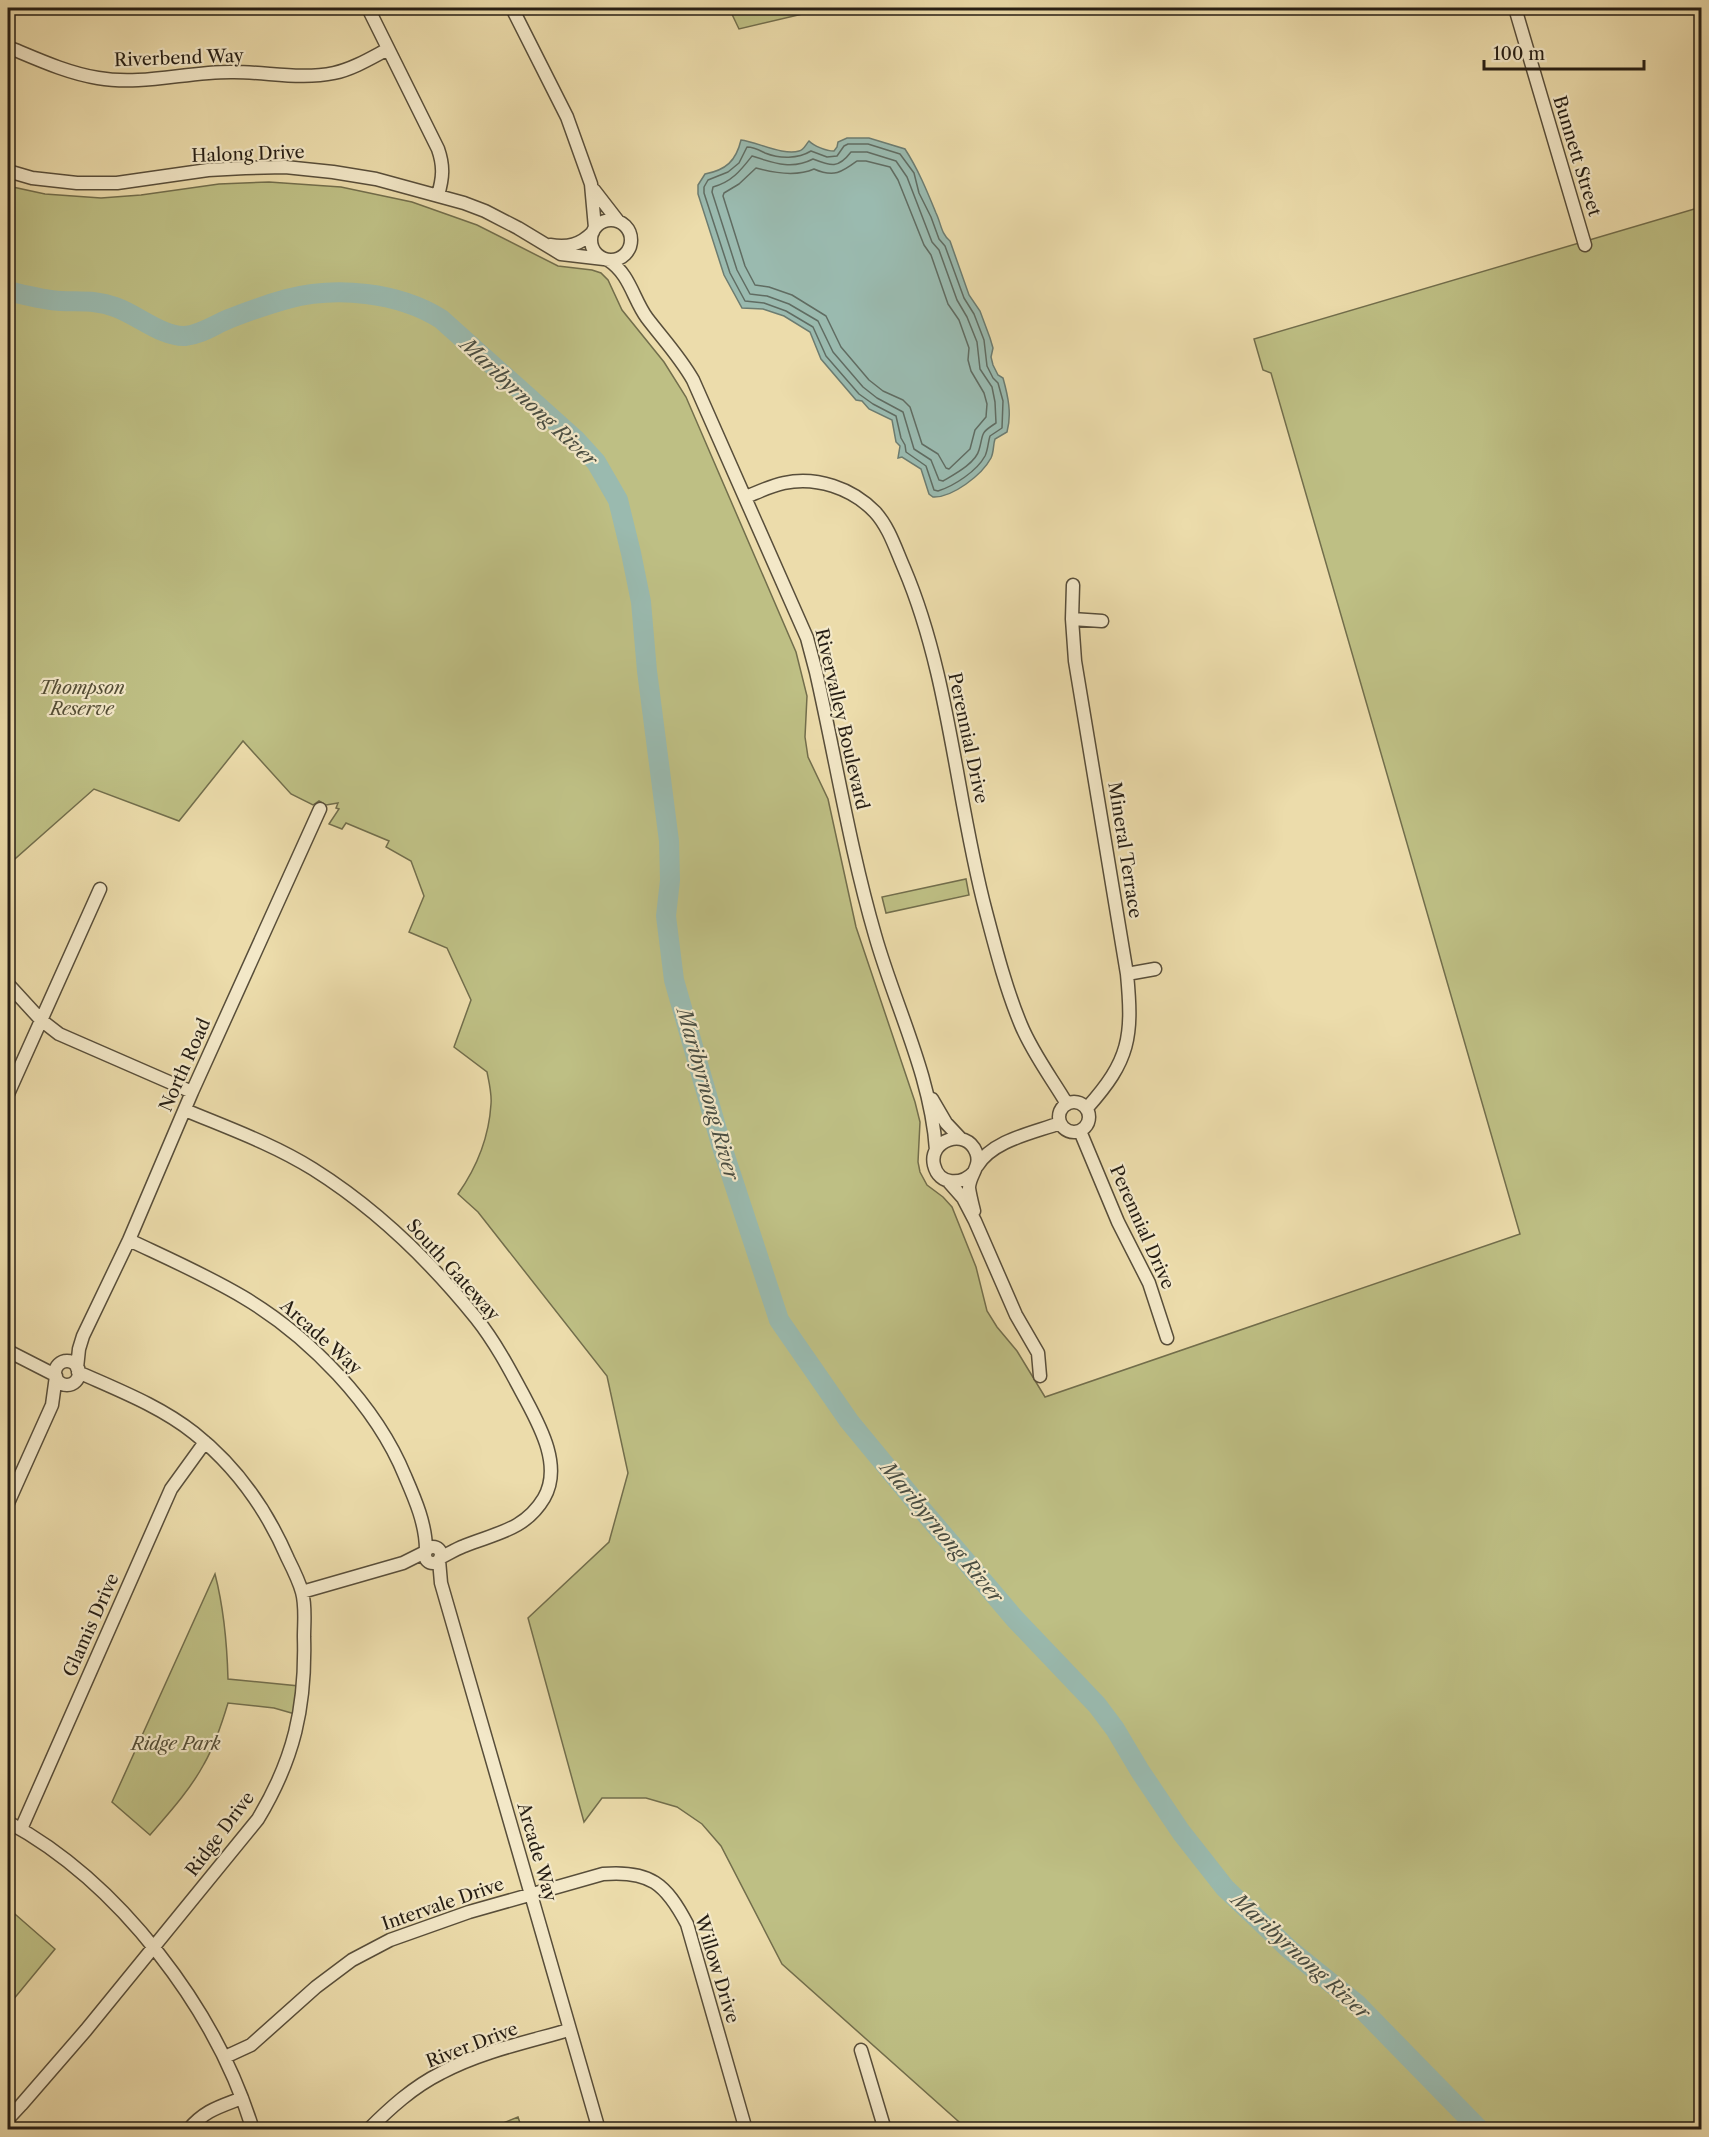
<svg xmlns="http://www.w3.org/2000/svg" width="1709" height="2137" font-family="'Libre Caslon Text',serif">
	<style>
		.green { fill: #bebf84; stroke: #726e4c; stroke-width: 1.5 }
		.water { fill: #9abaaf; stroke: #6c7c71; stroke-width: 1.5 }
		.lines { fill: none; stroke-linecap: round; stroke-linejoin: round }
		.shore { stroke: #606c62; stroke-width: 1.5 }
		.river { stroke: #9abaaf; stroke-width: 20 }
		.minor-casing { stroke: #584e3a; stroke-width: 15 }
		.minor { stroke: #f3e8c8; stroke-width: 12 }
		.labels { text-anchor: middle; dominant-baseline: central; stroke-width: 4.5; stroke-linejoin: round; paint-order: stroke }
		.street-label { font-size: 18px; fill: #261e14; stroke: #f3e8c8 }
		.park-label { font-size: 18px; font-style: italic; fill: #544e36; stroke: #f3e8c8 }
		.water-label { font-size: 20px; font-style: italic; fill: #494d42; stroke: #f3e8c8 }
	</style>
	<rect width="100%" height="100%" fill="#ecdcab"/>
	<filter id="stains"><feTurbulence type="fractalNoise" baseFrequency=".00333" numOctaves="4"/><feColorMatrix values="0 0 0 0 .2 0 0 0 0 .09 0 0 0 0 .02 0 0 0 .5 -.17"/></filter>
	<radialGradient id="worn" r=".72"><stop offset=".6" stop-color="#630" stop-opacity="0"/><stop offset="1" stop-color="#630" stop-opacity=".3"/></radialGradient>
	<!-- green -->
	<path class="green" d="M729 8H828L739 29Z
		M269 182 341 187 412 202 477 225 558 266 592 270 601 273 608 280 622 310 664 362 686 397 796 652 807 696 805 737 808 757 828 799 856 927 915 1102 920 1122 918 1162 920 1172 927 1185 943 1197 952 1207 976 1267 987 1311 997 1327 1017 1351 1045 1397 1520 1234 1271 373 1263 370 1254 339 1701 207V2129H967L782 1964 721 1846 702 1824 677 1807 646 1798H602L584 1822 528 1618 609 1542 628 1473 607 1376 478 1212 458 1194C477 1167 489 1137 491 1104 492 1094 489 1082 487 1072L454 1047 471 1000 447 948 409 932 424 896 411 861 386 847 389 841 346 823 342 829 329 824 339 809 336 808 338 803 326 805 319 801 313 805 291 794 243 741 179 821 94 789 8 865V186L45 194 101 198 141 195 219 184Z
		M966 879 969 895 886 913 882 897Z
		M215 1574C224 1609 227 1642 228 1679L299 1686 295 1714 274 1708 228 1703C222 1723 215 1745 204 1764 190 1790 169 1813 150 1835L112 1802Z
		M8 1908 55 1949 8 2006Z
		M518 2117 522 2129H488Z"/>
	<!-- water -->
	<path class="water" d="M847 138H869L905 149C918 169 927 191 936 213 941 223 941 234 950 241L969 295 980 311 990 338 993 348 991 357 993 365 998 375 1003 378C1008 396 1012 414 1007 432L995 439C993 445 994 452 991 458 982 475 952 498 933 497L929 494 921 469 902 457 898 458 900 446 896 442 892 420 869 409 862 401 856 400 821 359 810 332 784 316 763 309 742 308 724 275 698 194V185L705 174C726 170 736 161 741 140 757 142 784 156 799 151 804 150 806 144 809 141 814 146 826 151 834 151L837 147 838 142Z"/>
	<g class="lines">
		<!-- shore -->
		<path class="shore" d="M848 144H868L900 154 914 173 919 193 931 217 939 239 945 246 964 298 974 314 984 340 987 366 993 378 998 383 1003 401 1002 428 990 436C988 442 988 450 985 456 977 471 954 486 938 491L934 490 926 466 906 452 905 445 901 438 896 416 873 404 859 394 826 356 813 327 786 311 764 303 745 301 730 273 704 193V187L708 180 728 172 739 163 747 147C754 147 759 150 765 153 780 159 798 159 811 151L827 157 837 156 844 146Z
			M851 152H867L896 161 907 177 932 242 939 250 957 300 967 317 977 342 980 369 992 387 995 402 996 423C979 434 984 433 979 450 976 463 953 475 943 481L939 480 931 460 914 449 903 412 877 398 863 387 833 352 818 321 789 304 767 296 750 294 737 270 712 192 713 187C732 182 741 170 752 156 774 163 792 170 813 159 831 166 838 169 851 152Z
			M857 161H866L890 167 898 180 924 245 931 255 948 304 959 320 969 348 968 360 971 371 984 393 987 404 986 417 975 430 970 449 949 469 946 468 938 454 922 444 910 407 903 400 883 391 869 380 841 347 826 316 792 295 769 287 755 285 745 266 723 196 724 193 739 184 756 168C774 173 796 177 814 169 834 178 842 172 857 161Z"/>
		<!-- river -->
		<path class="river" d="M8 291C25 295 43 300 61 301 81 302 96 300 115 307 138 315 162 337 185 336 203 334 215 324 231 318 249 311 269 304 287 299 336 286 398 292 441 319L576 440 596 462 618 500 631 553 641 602 647 671 669 841 670 880 666 916 674 980 721 1144 779 1320 849 1421 924 1512 1015 1619 1097 1705 1115 1729 1140 1771 1181 1832 1225 1888 1289 1949 1357 2004 1480 2130"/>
		<defs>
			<path id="minor" d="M368 8 438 149C444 166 443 178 438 195
				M512 8 567 117 591 184 595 228
				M1515 8 1585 245
				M8 47C37 59 67 73 98 78 143 86 189 71 234 72 268 72 301 80 334 73 353 69 371 58 388 49
				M8 171 32 178 77 183H117L208 170 245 168 285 167 333 172 376 179 464 203 485 211 518 228 561 254 604 259
				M594 190 618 221
				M591 240a20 20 0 1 1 40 0a20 20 0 1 1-40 0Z
				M550 245C568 248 580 245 593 232
				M608 260C630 274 633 299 647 318 663 339 680 357 693 380L807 638 816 672C836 760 850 849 875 935 895 1006 931 1075 936 1150
				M746 497C758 492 770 486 784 483 816 476 852 488 875 512 889 527 896 550 904 568 950 676 956 800 986 912 996 950 1006 989 1021 1025 1033 1054 1051 1077 1067 1104
				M1073 585 1072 619 1075 661 1127 974C1133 1037 1130 1060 1087 1108
				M1072 619 1102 621
				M1127 974 1155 969
				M8 984 41 1020 59 1034 192 1092
				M8 1094 100 889
				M932 1099 946 1123 961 1139
				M1059 1117a15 15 0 1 1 30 0a15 15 0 1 1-30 0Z
				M185 1110C228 1128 273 1144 313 1169 375 1208 430 1261 476 1318 496 1343 511 1372 526 1400 541 1428 562 1467 544 1498 525 1530 496 1533 464 1546 456 1549 448 1554 440 1558
				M1080 1131 1118 1222 1149 1283 1167 1338
				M977 1166C993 1140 1033 1133 1060 1123
				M948 1181 963 1198 975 1221 1016 1315 1038 1353 1040 1376
				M974 1211C972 1203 970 1195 969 1188 969 1175 982 1166 976 1152 966 1127 928 1140 934 1165 939 1186 962 1185 974 1172
				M129 1240C167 1258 206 1275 243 1297 309 1336 376 1405 405 1476 415 1499 426 1524 426 1550
				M8 1351 55 1375
				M55 1373a12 12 0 1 1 24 0a12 12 0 1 1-24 0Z
				M77 1368 79 1349 83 1336 129 1240 192 1092 320 809
				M8 1503 52 1405 56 1376
				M425 1555a8 8 0 1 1 16 0a8 8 0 1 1-16 0Z
				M439 1560 441 1583 599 2130
				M302 1592 403 1563 425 1552
				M8 1822C119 1882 216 2009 253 2130
				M21 1829 171 1489 205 1442
				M861 2050 885 2130
				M225 2057 251 2045 316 1987 352 1960 390 1940 469 1912 603 1874C650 1870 666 1884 687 1924L746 2130
				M8 2119 21 2105 86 2030 258 1819C294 1759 306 1707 304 1637 304 1623 306 1606 302 1592 299 1581 293 1569 288 1559 266 1508 237 1467 194 1433 160 1406 118 1390 78 1372
				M188 2130C205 2110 219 2107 242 2098
				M368 2130C390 2108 413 2087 441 2073 480 2052 527 2042 569 2030"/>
		</defs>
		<!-- minor casing -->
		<use href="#minor" class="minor-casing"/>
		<!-- minor -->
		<use href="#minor" class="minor"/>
	</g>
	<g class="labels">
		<!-- street labels -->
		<g class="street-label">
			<text transform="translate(179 58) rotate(-2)">Riverbend Way</text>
			<text transform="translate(248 154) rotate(-2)">Halong Drive</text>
			<text transform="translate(1577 156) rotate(73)">Bunnett Street</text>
			<text transform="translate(842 719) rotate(77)">Rivervalley Boulevard</text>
			<text transform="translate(968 738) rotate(78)">Perennial Drive</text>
			<text transform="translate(1125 850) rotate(81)">Mineral Terrace</text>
			<text transform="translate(185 1065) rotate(-66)">North Road</text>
			<text transform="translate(1142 1227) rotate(66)">Perennial Drive</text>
			<text transform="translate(453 1270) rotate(48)">South Gateway</text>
			<text transform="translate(321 1337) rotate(42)">Arcade Way</text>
			<text transform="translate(91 1625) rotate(-66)">Glamis Drive</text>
			<text transform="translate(220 1834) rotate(-53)">Ridge Drive</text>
			<text transform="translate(537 1852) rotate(74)">Arcade Way</text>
			<text transform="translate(443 1904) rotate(-19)">Intervale Drive</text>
			<text transform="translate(717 1969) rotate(73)">Willow Drive</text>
			<text transform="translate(472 2045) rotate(-21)">River Drive</text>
		</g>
		<!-- park labels -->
		<g class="park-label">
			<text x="82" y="688">Thompson<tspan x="82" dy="21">Reserve</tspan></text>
			<text x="176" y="1744">Ridge Park</text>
		</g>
		<!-- water labels -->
		<g class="water-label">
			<text transform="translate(529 402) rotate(43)">Maribyrnong River</text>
			<text transform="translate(708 1094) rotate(74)">Maribyrnong River</text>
			<text transform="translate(942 1532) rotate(50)">Maribyrnong River</text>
			<text transform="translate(1301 1956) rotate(42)">Maribyrnong River</text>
		</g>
	</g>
	<!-- margin -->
	<rect width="1709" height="2137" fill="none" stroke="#ecdcab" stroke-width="30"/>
	<rect x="9" y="9" width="1691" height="2119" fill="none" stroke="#261e14" stroke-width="3"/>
	<rect x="15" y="15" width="1679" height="2107" fill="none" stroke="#261e14" stroke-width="1.5"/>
	<!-- scale -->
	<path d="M1484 60v9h160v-9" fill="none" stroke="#261e14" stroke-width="3"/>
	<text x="1493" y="60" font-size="18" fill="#261e14" stroke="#f3e8c8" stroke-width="4.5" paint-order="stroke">100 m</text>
	<rect width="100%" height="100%" filter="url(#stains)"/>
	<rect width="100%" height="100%" fill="url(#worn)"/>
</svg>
